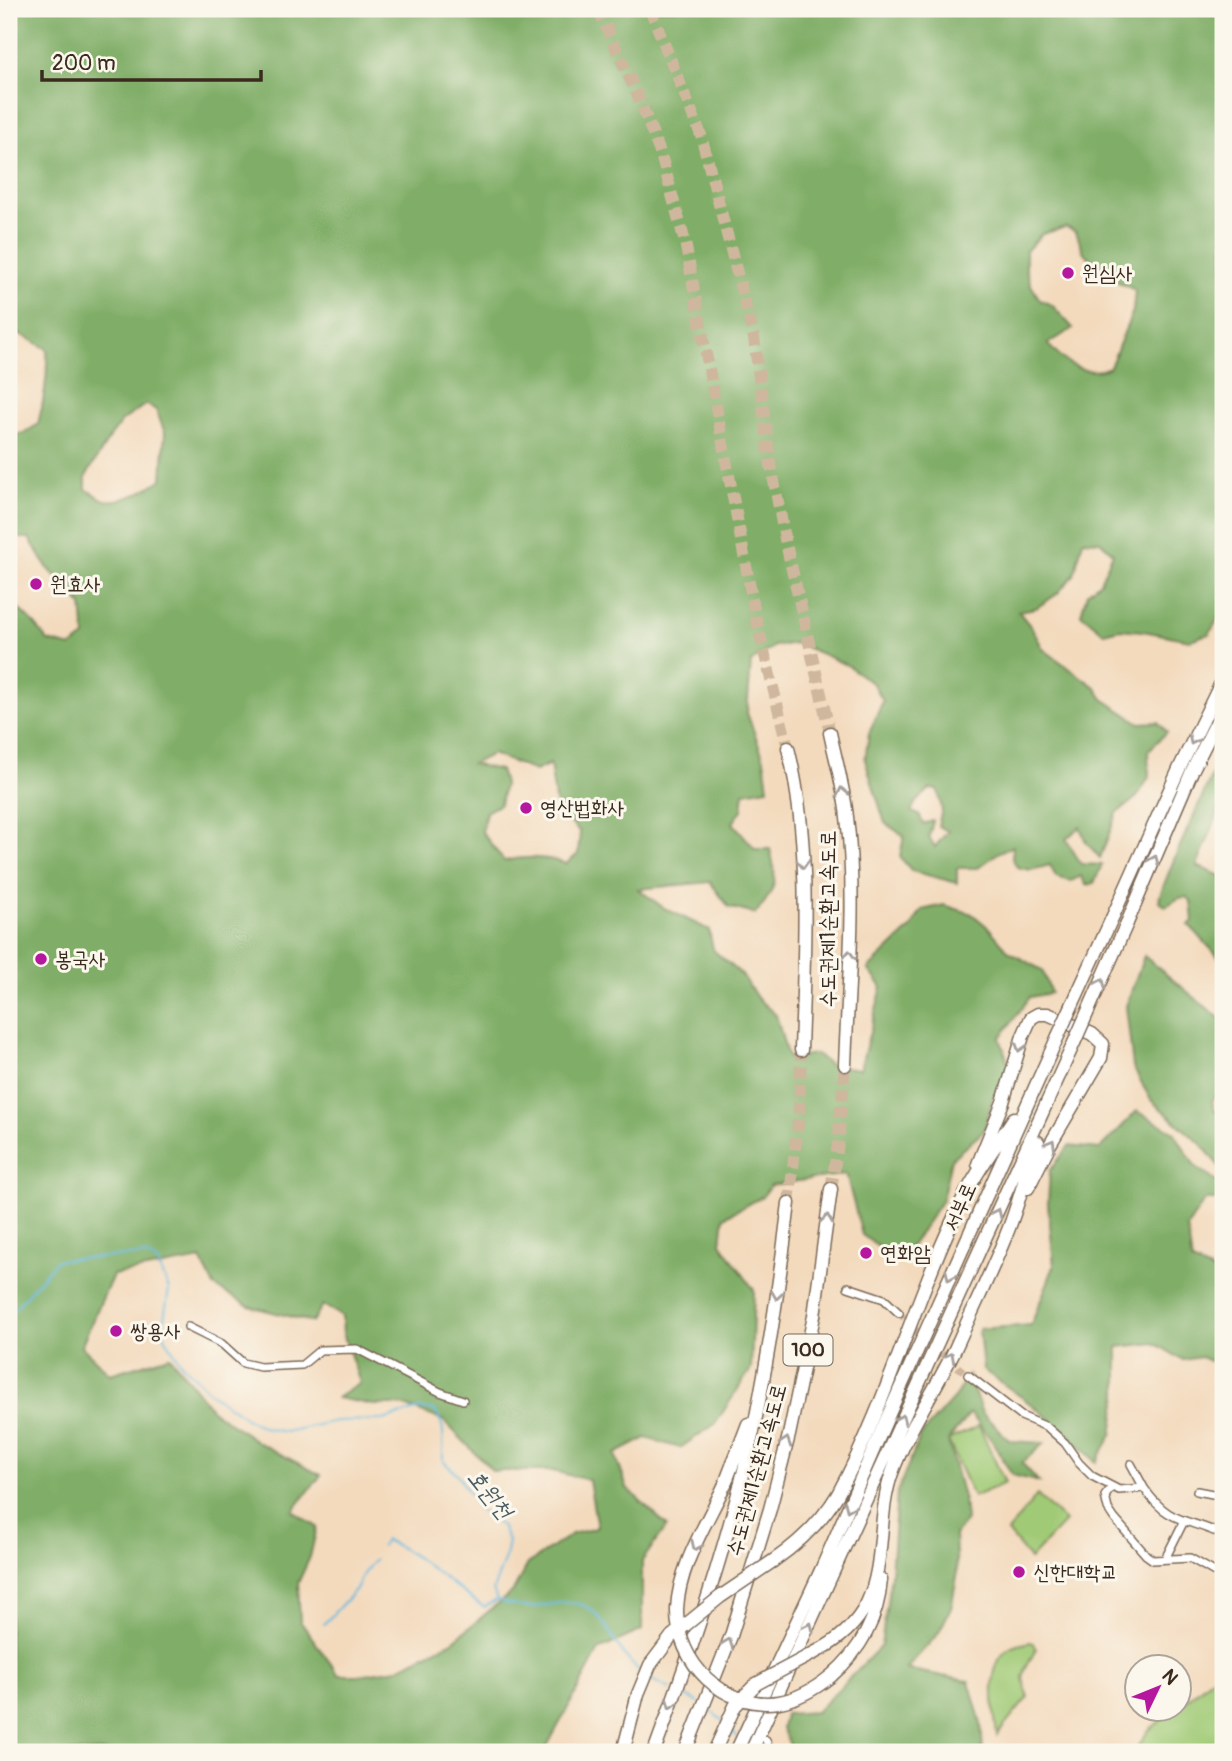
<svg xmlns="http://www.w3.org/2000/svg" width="1232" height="1761" font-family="Pangolin,'Poor Story',sans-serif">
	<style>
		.green { fill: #a0ca76; stroke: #6e7a4a; stroke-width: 2 }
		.forest { fill: #80ae67; stroke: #5e6c42; stroke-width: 2; fill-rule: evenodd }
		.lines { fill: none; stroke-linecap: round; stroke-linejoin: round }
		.stream { stroke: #60b7dd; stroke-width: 2 }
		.street-tunnel { stroke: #ceb79d; stroke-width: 7; stroke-dasharray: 7 3.5; stroke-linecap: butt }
		.highway-tunnel { stroke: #ceb79d; stroke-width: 12; stroke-dasharray: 12 6; stroke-linecap: butt }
		.street-casing { stroke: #7b6856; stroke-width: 10 }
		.highway-casing { stroke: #7b6856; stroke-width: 15 }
		.street { stroke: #fff; stroke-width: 7 }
		.highway { stroke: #fff; stroke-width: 12 }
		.highway-bridge-casing { stroke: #7b6856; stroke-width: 15; stroke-linecap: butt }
		.highway-bridge { stroke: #fff; stroke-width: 12 }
		.oneway { stroke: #a79f9a }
		.poi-dot { fill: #b5179e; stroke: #fbf7ec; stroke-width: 2.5 }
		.labels { text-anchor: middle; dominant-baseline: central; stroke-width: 6; stroke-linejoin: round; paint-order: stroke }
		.shield { fill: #fbf7ec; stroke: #75685c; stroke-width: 2 }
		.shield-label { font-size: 19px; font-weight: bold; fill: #3b2a1e }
		.poi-label { font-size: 21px; fill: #3b2a1e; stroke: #fbf7ec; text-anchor: start }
		.street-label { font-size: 21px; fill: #3b2a1e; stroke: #fbf7ec }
		.water-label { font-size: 23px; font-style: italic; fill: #485b61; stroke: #fbf7ec }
	</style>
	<rect width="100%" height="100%" fill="#fbf7ec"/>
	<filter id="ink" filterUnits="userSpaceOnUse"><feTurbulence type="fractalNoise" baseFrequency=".0143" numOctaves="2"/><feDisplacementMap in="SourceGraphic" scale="14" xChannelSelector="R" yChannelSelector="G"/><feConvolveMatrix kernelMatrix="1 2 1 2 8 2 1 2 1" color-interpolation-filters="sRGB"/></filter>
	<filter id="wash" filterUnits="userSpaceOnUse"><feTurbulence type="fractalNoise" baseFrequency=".00686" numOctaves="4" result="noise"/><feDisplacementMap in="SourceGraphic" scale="28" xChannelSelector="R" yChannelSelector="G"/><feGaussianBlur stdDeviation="1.57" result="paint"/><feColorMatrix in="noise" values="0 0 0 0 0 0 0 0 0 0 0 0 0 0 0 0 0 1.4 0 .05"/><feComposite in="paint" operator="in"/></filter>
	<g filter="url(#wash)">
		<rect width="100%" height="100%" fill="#f3dabd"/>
		<!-- green -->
		<path class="green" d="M979 1426 1005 1483 973 1497 948 1440Z
			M1037 1495 1065 1522 1030 1559 1008 1532Z
			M1030 1642 1034 1643 1036 1649 1025 1670 1023 1678 1028 1697 997 1735C994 1712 985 1664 1009 1649 1015 1645 1023 1644 1030 1642Z
			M1223 1669V1752H1141L1137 1749 1148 1731 1175 1709 1180 1708V1705Z"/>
		<!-- forest -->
		<path class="forest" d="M9 9H1223V611L1209 634 1190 640 1143 631 1119 629 1104 633 1081 614 1087 593 1100 582 1113 553 1100 541 1083 540 1074 575 1057 594 1036 608 1018 611 1032 628 1043 649 1095 687 1103 699 1140 723 1158 722 1167 732 1148 751 1149 777 1137 797 1117 813 1100 858 1086 842 1080 827 1066 839 1081 864 1102 865 1094 883 1086 885 1081 876 1071 881 1056 877 1050 865 1031 870 1017 867 1012 858 1013 846 999 852 978 868H957V883L912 871 900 857 904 836 885 823 865 760 869 733 883 701 873 684 847 665 797 643 774 646 751 662 747 713 764 759 768 788 744 792 742 810 733 823 755 849H770C778 880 777 889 755 914L729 907 710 882 638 889 664 908 709 930 713 950 741 974 758 999 776 1015 788 1058 815 1054 832 1066 860 1069 882 987 868 969 911 928 922 910 944 905 972 914 989 928 1009 952 1042 970 1051 993 1030 997 1000 1038 1010 1068 992 1099 984 1131 951 1159 942 1200 900 1262 862 1235 846 1174 771 1185 763 1196 724 1217 721 1243 754 1290 751 1369 715 1424 680 1448 646 1438 615 1454 627 1488 667 1526 642 1561V1630L599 1650 544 1752H9V601L31 620 48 641 71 647 85 637 82 605 47 567 29 538H16L9 542V436L25 433 38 424C45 398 48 375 47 349L20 334 9 339ZM1066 227 1076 232 1084 253 1116 281 1135 290 1133 311 1110 367C1086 378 1063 363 1048 344L1073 328 1052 305 1040 300 1031 285 1026 269V251L1042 234ZM146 404 156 410 165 433 162 479C147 489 126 503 105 500 99 498 91 492 86 489V476L110 437 122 421ZM492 754 535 771 550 764 555 799 561 814 580 832 578 854 566 864C545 856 526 856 504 861L482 832 486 812 500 804 504 784 500 770 472 764ZM930 789 938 790 942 810 938 826 948 831 935 847 929 837 933 821 923 824 920 816 911 811 916 802ZM201 1259 214 1286 249 1306 312 1322 323 1305 342 1316 343 1333 360 1383 337 1398 374 1405H402L443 1420 493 1471H553L589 1480 597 1528 572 1534 528 1564 513 1591 453 1641 397 1669 359 1675H339L300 1621 298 1583 310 1557 317 1527 293 1511 321 1475 259 1443 212 1410 170 1356 110 1374 81 1346 113 1275Z
			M1223 751V787L1218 814 1197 866 1223 877V962L1189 925 1193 921 1191 901 1186 897 1179 898 1166 906 1159 902 1160 895 1175 857Z
			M1144 956 1223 1021V1085L1212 1101 1215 1111 1223 1113V1171L1201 1144 1151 1100 1133 1067 1126 1006Z
			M1137 1111 1174 1132 1195 1166 1223 1186V1200H1205L1187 1227 1192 1262 1223 1276V1367L1201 1357 1183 1360 1154 1343 1118 1347V1394L1112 1435 1096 1462C1060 1425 1026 1399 983 1370L979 1329 1031 1325 1054 1266 1048 1204 1050 1170 1069 1146 1100 1149Z
			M968 1375 982 1413 1010 1441 1044 1443 1022 1463 1039 1482 1012 1475 992 1441 970 1413 948 1440 964 1501 966 1520 955 1535 957 1576 951 1608 938 1634 906 1669 969 1681 981 1724 983 1752H815L816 1748 790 1746 782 1728 785 1714 816 1712 881 1646 891 1574 897 1492 921 1435 955 1397Z"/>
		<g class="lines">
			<!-- stream -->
			<path class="stream" d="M9 1315 57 1260 145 1255 157 1261 169 1289 162 1331 169 1344 181 1363 212 1394 249 1420 265 1428 285 1432 336 1421 383 1420 419 1409 433 1410C448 1424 442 1443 443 1461L458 1475 480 1511 501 1526 508 1540 505 1558 493 1590 497 1600C509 1604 521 1608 534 1607 550 1605 567 1599 583 1605 607 1615 616 1653 640 1671
				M382 1546 385 1540C422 1556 450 1585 484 1607L497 1600
				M324 1624 357 1588 363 1574 375 1559
				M650 1679 670 1689
				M681 1694 698 1702
				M708 1709 723 1721
				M730 1728 737 1737"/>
		</g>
	</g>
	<g filter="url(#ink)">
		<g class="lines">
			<!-- street-tunnel -->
			<path class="street-tunnel" d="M899 1313 924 1339
				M933 1347 968 1375"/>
			<!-- highway-tunnel -->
			<path class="highway-tunnel" d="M598 9 637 94 661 155 685 242 756 619 788 748
				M650 9 701 135 754 338 770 460 785 539 830 733
				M831 1189 838 1144 845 1065
				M789 1203 799 1114 801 1050"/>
			<defs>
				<path id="street" d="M848 1287 884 1299 899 1313
					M188 1327 222 1344 243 1363 260 1367 302 1365 320 1350 357 1349 440 1392 463 1400
					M968 1375 1021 1416 1047 1427 1065 1443 1079 1463 1092 1476 1119 1490 1144 1488C1169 1525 1188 1518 1223 1535
					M1131 1464 1144 1488
					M1112 1487 1105 1496 1108 1509 1114 1518 1146 1555 1153 1560 1190 1558 1223 1577
					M1197 1491 1223 1496
					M1165 1559 1184 1521
					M766 1740 770 1752"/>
				<path id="highway" d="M830 733C836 761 844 789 847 817 857 899 848 983 845 1065
					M788 748C812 843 804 952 801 1050
					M1113 916 1180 767 1223 679
					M1127 923 1192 771 1223 709
					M978 1164 1003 1102 1023 1036 1031 1018 1038 1014H1048L1092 1034 1103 1044 1101 1058 1048 1148 1028 1188
					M725 1484 748 1424
					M773 1561C799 1543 822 1521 838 1494 890 1398 916 1292 965 1195 979 1168 998 1143 1014 1118
					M814 1653C836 1642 856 1626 867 1603 886 1563 877 1514 892 1473 908 1429 935 1391 955 1349 973 1309 993 1269 1009 1228 1020 1200 1026 1170 1038 1142
					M831 1676C860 1651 878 1618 881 1580
					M623 1752 638 1694 650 1665 672 1636
					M654 1752C690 1655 724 1555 748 1454 767 1371 779 1287 789 1203
					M685 1752 731 1636 770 1509 789 1435 814 1316 831 1189
					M736 1752 822 1568 899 1391 1058 1036
					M751 1752 1074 1043"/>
			</defs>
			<!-- street casing -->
			<use href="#street" class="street-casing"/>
			<!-- highway casing -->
			<use href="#highway" class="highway-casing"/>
			<!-- street -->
			<use href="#street" class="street"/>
			<!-- highway -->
			<use href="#highway" class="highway"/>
			<defs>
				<path id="highway-bridge" d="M1058 1036 1113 916
					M1074 1043 1127 923
					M725 1484C707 1523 679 1565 677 1609 676 1663 724 1710 779 1702 799 1699 815 1689 831 1676
					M672 1636 720 1597 773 1561
					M714 1752 735 1706 756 1684 814 1653"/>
			</defs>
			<!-- highway-bridge casing -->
			<use href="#highway-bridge" class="highway-bridge-casing"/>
			<!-- highway-bridge -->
			<use href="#highway-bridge" class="highway-bridge"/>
		</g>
		<!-- one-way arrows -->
		<defs><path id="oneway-chevron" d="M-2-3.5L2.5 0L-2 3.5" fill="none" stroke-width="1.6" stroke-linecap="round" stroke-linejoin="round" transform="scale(1.75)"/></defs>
		<g class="oneway">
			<use href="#oneway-chevron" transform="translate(1193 740) rotate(116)"/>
			<use href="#oneway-chevron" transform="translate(842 792) rotate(-102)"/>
			<use href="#oneway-chevron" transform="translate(1154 860) rotate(-67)"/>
			<use href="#oneway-chevron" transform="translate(803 864) rotate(88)"/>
			<use href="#oneway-chevron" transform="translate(849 955) rotate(-88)"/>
			<use href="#oneway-chevron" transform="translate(1101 983) rotate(-66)"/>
			<use href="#oneway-chevron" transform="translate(1020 1047) rotate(107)"/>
			<use href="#oneway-chevron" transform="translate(1051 1144) rotate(-60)"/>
			<use href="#oneway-chevron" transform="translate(997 1213) rotate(-65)"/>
			<use href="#oneway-chevron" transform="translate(827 1219) rotate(-83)"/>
			<use href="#oneway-chevron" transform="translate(950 1276) rotate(114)"/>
			<use href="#oneway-chevron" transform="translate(777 1295) rotate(98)"/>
			<use href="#oneway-chevron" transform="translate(950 1357) rotate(-62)"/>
			<use href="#oneway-chevron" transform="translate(901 1419) rotate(-66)"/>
			<use href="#oneway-chevron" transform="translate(786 1442) rotate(-72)"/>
			<use href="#oneway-chevron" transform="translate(849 1507) rotate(113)"/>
			<use href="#oneway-chevron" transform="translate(696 1546) rotate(115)"/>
			<use href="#oneway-chevron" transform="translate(809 1627) rotate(-65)"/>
			<use href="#oneway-chevron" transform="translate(728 1643) rotate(-69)"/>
			<use href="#oneway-chevron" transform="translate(671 1704) rotate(111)"/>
		</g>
	</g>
	<!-- markers -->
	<g class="poi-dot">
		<circle cx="1068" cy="273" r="7"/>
		<circle cx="36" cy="584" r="7"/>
		<circle cx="526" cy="808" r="7"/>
		<circle cx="41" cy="959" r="7"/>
		<circle cx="866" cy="1253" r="7"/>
		<circle cx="116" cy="1331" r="7"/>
		<circle cx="1019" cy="1572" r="7"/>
	</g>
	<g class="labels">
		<!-- shield labels -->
		<rect class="shield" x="783.5" y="1334.5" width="49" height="31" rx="5"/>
		<g class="shield-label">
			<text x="808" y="1350">100</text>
		</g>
		<!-- poi labels -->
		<g class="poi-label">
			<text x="1082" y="273">원심사</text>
			<text x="50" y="584">원효사</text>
			<text x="540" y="808">영산법화사</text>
			<text x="55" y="959">봉국사</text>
			<text x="880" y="1253">연화암</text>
			<text x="130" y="1331">쌍용사</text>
			<text x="1033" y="1572">신한대학교</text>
		</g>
		<!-- street labels -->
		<g class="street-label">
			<text transform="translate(828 919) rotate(-90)">수도권제1순환고속도로</text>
			<text transform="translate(960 1207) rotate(-66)">서부로</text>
			<text transform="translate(757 1470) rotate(-75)">수도권제1순환고속도로</text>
		</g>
		<!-- water labels -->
		<g class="water-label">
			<text transform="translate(490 1494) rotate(51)">호원천</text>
		</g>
	</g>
	<!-- margin -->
	<rect width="1232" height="1761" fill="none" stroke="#fbf7ec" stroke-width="35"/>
	<!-- north arrow -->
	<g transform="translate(1158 1688) rotate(47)"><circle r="33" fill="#fbf7ec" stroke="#aea59a" stroke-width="2"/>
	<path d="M0-5L12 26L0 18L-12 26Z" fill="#b5179e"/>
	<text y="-10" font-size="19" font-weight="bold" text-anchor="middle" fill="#3b2a1e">N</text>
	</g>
	<!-- scale -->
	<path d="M42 70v10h219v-10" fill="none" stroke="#3b2a1e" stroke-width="3.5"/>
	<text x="52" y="70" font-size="21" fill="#3b2a1e" stroke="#fbf7ec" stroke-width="5" paint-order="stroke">200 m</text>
</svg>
